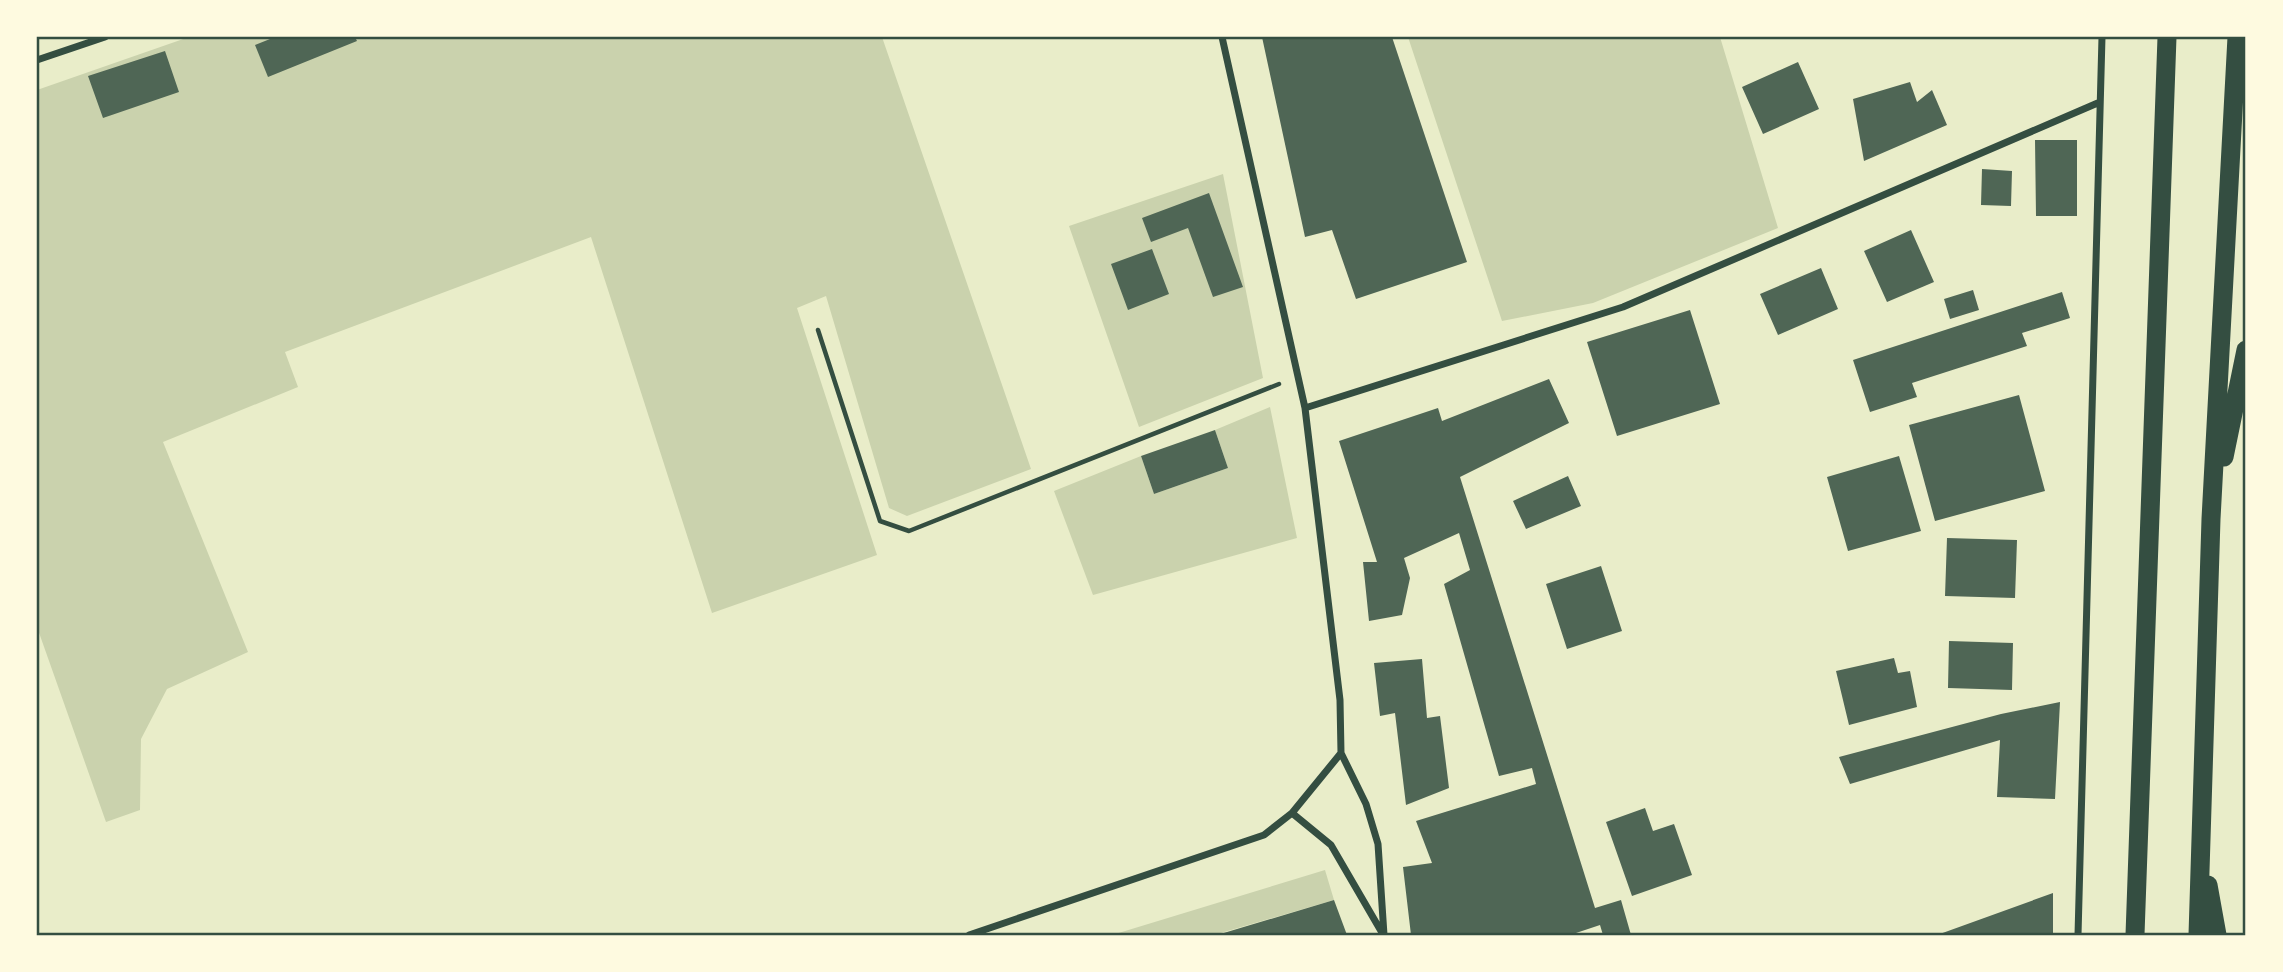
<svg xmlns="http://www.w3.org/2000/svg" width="2283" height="972" font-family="Jost,sans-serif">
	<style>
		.green { fill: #cad2ad }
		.building { fill: #4f6655 }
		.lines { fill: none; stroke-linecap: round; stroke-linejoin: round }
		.path { stroke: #344e41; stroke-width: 4.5 }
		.minor { stroke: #344e41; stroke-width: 7 }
		.trunk { stroke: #344e41; stroke-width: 19 }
		.neatline { fill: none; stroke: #344e41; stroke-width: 2.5 }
	</style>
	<rect width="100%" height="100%" fill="#e9edc9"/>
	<!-- green -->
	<path class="green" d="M189 37H882L1031 469 907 516 889 508 826 296 797 308 877 555 712 613 591 237 285 352 298 387 163 442 248 652 167 689 141 739 140 810 106 822 37 627V90Z
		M1408 37H1720L1778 228 1593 303 1502 321Z
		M1223 174 1263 378 1139 427 1069 226Z
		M1270 407 1297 538 1093 595 1054 491 1141 456 1154 494 1228 468 1215 430Z
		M1325 870 1334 900 1214 935H1112Z"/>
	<!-- building -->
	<path class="building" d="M275 37H355L357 41 268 77 255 45Z
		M1262 37H1392L1467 262 1356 299 1332 230 1305 237Z
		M165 51 179 92 103 118 88 76Z
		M1798 62 1819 109 1763 134 1742 87Z
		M1910 82 1917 102 1932 90 1947 125 1864 161 1853 99Z
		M2035 140H2077V216H2036Z
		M1982 169 2012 171 2011 206 1981 205Z
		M1209 193 1243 287 1213 297 1188 228 1151 242 1142 218Z
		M1911 230 1934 282 1887 302 1864 251Z
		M1152 249 1169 294 1128 310 1111 264Z
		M1821 268 1838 309 1778 335 1760 294Z
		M1973 290 1979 310 1950 319 1944 299Z
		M2062 292 2070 318 2022 333 2027 346 1912 383 1917 397 1870 412 1853 360Z
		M1690 310 1720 404 1617 436 1587 342Z
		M1549 379 1569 423 1460 477 1595 908 1621 900 1631 935H1603L1600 925 1570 935H1411L1403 867 1432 863 1416 821 1536 784 1532 768 1499 776 1444 584 1470 570 1459 533 1404 558 1410 578 1402 615 1369 621 1363 562H1377L1339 441 1438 408 1442 421Z
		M2019 395 2045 491 1935 521 1909 425Z
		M1215 430 1228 468 1154 494 1141 456Z
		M1899 456 1921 531 1848 551 1827 477Z
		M1568 476 1581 506 1526 529 1513 501Z
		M1947 538 2017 540 2015 598 1945 596Z
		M1601 566 1622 631 1567 649 1546 584Z
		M1949 641 2013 643 2012 690 1948 688Z
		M1894 658 1898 673 1910 671 1917 707 1849 725 1836 671Z
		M1422 659 1427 718 1440 716 1449 788 1406 805 1395 713 1380 716 1374 663Z
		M2060 702 2055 799 1997 797 2000 740 1850 784 1839 757 2001 714Z
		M1645 808 1653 831 1674 824 1692 875 1632 896 1606 822Z
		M2053 893V935H1937Z
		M1334 900 1347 935H1217Z"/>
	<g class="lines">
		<!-- path -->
		<path class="path" d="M818 330 880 521 909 531 1279 384"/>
		<!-- minor -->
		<path class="minor" d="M37 60 105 37
			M1305 408 1623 307 2100 102
			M1341 753 1366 804 1378 844 1384 935
			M1292 813 1331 845 1381 931
			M969 935 1264 835 1292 813 1341 753 1340 700 1305 408 1222 37
			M2078 935 2102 37"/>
		<!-- trunk -->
		<path class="trunk" d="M2224 457 2246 350
			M2208 885 2217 935
			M2135 935 2167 37
			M2198 935 2211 519 2237 37"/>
	</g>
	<!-- border -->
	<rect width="2283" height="972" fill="none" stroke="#fefae0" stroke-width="77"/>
	<rect x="38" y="38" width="2206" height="896" class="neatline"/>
</svg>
